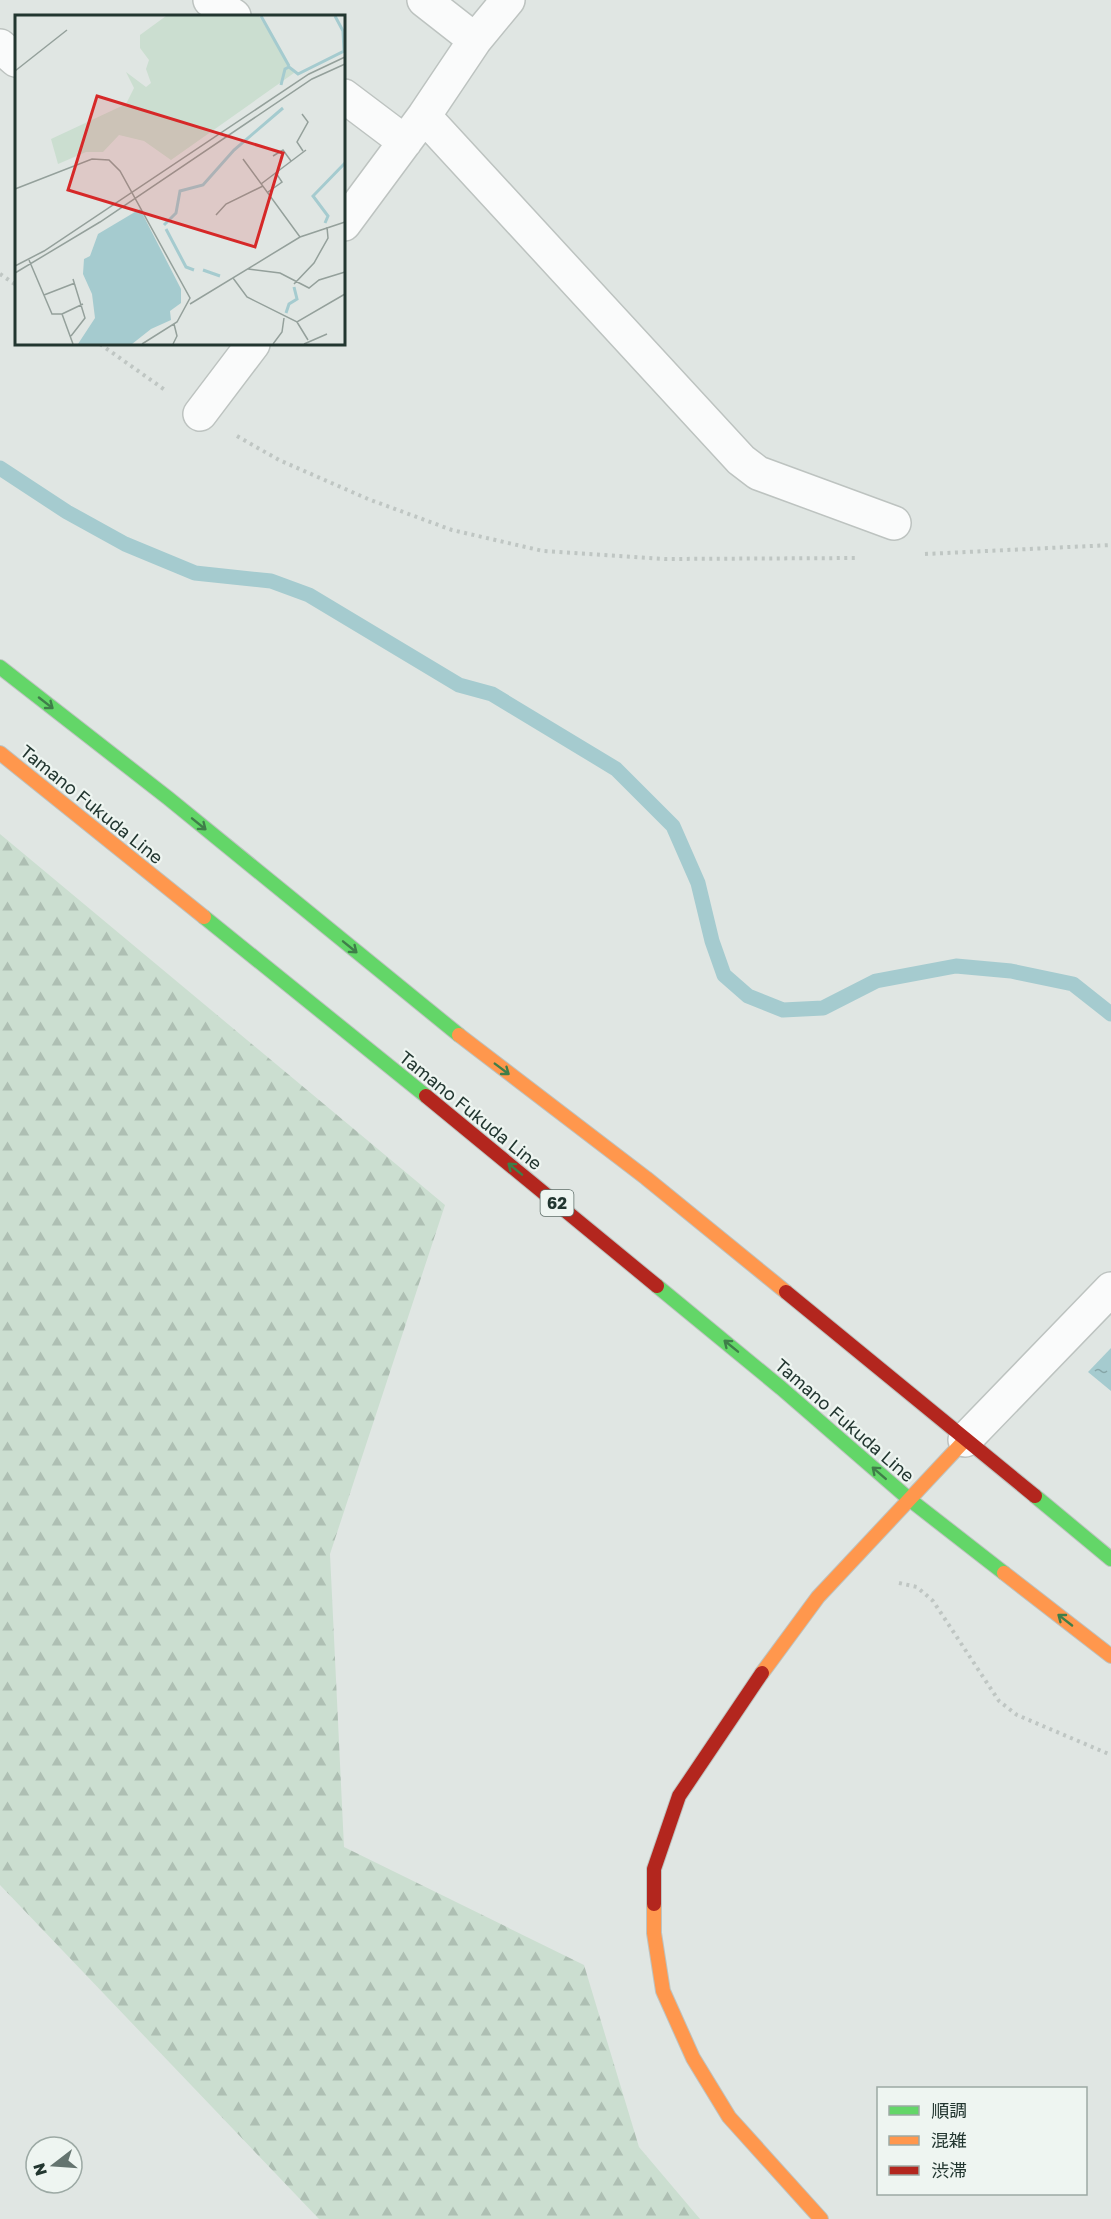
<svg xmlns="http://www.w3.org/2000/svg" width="1111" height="2219" font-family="'Golos Text','Noto Sans JP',sans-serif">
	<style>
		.forest { fill: url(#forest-firs) }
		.water { fill: url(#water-ripples) }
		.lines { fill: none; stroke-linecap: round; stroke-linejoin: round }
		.stream { stroke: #a5cbcf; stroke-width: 15 }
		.street-casing { stroke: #bdc3c0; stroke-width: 36 }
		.fast-casing { stroke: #bdc3c0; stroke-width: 16 }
		.slow-casing { stroke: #bdc3c0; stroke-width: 16 }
		.jam-casing { stroke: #bdc3c0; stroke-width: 16 }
		.path { stroke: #bfc6c3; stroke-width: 4; stroke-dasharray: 3 4.5; stroke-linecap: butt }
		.street { stroke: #fafbfb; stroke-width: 33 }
		.fast { stroke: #63d668; stroke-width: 14 }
		.slow { stroke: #ff974d; stroke-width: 14 }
		.jam { stroke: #b3261e; stroke-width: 14 }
		.oneway { stroke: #3f7e49 }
		.labels { text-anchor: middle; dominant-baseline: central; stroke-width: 4.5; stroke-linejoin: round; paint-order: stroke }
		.shield { fill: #eef5f1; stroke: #5f6f6a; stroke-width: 1.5 }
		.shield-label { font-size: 16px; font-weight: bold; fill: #223630 }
		.street-label { font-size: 18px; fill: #223630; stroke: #eef5f1 }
		.inset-river { fill: none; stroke: #a5cbcf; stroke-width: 3 }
		.inset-road { fill: none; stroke: #94a09b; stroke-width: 1.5 }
		.view { fill: #d62828; fill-opacity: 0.15; stroke: #d62828; stroke-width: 3 }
		.inset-edge { fill: none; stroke: #223630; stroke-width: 3 }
	</style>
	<defs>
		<pattern id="forest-firs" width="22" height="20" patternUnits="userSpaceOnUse" patternTransform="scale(1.5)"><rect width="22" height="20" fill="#cbded0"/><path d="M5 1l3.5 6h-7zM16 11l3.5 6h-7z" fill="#aebfb3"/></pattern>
		<pattern id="water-ripples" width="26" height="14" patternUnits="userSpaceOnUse" patternTransform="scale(1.5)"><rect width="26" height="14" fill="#a5cbcf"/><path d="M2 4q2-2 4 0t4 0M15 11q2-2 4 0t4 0" fill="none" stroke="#86a6a8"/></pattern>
	</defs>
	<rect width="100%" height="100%" fill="#e0e6e3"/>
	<!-- forest -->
	<path class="forest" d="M0 834 445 1205 330 1554 344 1847 584 1965 639 2147 700 2219H319L0 1885Z"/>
	<!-- water -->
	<path class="water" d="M1111 1348V1391L1088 1372Z"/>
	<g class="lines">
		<!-- stream -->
		<path class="stream" d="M0 468 67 512 125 544 195 573 271 581 309 595 459 685 492 694 616 769 673 826 698 883 712 941 724 975 748 996 783 1010 823 1008 876 981 956 966 1011 971 1073 984 1111 1014"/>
		<defs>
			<path id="street" d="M210 0 234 16
				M424 0 475 40
				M0 46 16 60
				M344 96 405 142
				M424 116 741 460 758 473 894 523
				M344 224 424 116 475 40 508 0
				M200 414 253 344
				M965 1440 1111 1289"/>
			<path id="fast" d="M0 667 168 798 459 1035
				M204 917 426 1096
				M657 1286 781 1388 909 1499 1004 1573
				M1035 1496 1111 1559"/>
			<path id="slow" d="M0 753 204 917
				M459 1035 646 1178 786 1292
				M1004 1573 1111 1656
				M762 1673 818 1597 965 1440
				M654 1904V1933L663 1991 693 2058 729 2117 821 2219"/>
			<path id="jam" d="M426 1096 657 1286
				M786 1292 1035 1496
				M654 1904V1869L679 1796 762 1673"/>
		</defs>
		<!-- street casing -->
		<use href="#street" class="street-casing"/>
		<!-- fast casing -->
		<use href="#fast" class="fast-casing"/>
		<!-- slow casing -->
		<use href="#slow" class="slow-casing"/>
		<!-- jam casing -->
		<use href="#jam" class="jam-casing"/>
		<!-- path -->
		<path class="path" d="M0 274 16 285
			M100 344 165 390
			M237 436 279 460 368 499 452 530 543 551 665 559 858 558
			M925 554 1111 545
			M899 1583 917 1587 933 1601 999 1701 1017 1715 1111 1755"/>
		<!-- street -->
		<use href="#street" class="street"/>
		<!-- fast -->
		<use href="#fast" class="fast"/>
		<!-- slow -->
		<use href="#slow" class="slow"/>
		<!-- jam -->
		<use href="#jam" class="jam"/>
	</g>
	<!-- one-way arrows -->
	<defs><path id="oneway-shaft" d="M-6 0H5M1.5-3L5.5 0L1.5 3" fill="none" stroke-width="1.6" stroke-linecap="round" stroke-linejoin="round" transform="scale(1.5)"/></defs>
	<g class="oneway">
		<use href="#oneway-shaft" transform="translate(46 703) rotate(38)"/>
		<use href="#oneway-shaft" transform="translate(199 824) rotate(39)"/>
		<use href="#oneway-shaft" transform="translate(350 947) rotate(39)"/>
		<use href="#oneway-shaft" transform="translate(502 1069) rotate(37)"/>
		<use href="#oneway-shaft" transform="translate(515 1169) rotate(-141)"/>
		<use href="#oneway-shaft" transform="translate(731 1346) rotate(-141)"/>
		<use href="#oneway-shaft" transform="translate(879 1473) rotate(-139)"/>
		<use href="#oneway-shaft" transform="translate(1065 1620) rotate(-142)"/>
	</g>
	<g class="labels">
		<!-- shield labels -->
		<rect class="shield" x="540.5" y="1190" width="33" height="26" rx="4.5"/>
		<g class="shield-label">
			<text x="557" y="1203">62</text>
		</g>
		<!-- street labels -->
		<g class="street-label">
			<text transform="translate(92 804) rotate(39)">Tamano Fukuda Line</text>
			<text transform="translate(471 1110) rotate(39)">Tamano Fukuda Line</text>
			<text transform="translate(845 1420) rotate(41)">Tamano Fukuda Line</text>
		</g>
	</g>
	<!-- overview -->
	<g transform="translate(15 15)">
		<rect width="330" height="330" fill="#e0e6e3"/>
		<path d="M151 1H244L279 58 156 145 129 126 104 120 88 137H71L43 149 36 124 111 89 119 73 111 57 131 72 136 68 131 54 134 45 125 33V20Z" fill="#cbded0"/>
		<path d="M125 194 166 274V288L155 296 156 305 136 314 117 329H63L80 303 77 279 68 259 69 244 75 241 83 219Z" fill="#a5cbcf"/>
		<path class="inset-river" d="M246 1 274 51M266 70 270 54 274 52 283 59 329 36 328 16 320 1M310 208 313 201 298 181 330 148M149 210 161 198 165 176 188 170 219 135 268 93M151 214 171 252 179 255M188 255 205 261M271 298 274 289 282 284 279 272"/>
		<path class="inset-road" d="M0 56 52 15M287 99 293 107 282 127 288 136M258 141 268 135 276 146M228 144 285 222M246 169 291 135M0 174 77 144 94 145 105 156 175 283 162 307 127 329M253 177 267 167 261 158M201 200 211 189 248 171M14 245 37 299H47L58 329M0 251 29 236 294 59 330 42M233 254 265 258 294 273 304 265 330 257M0 258 85 207 297 64 330 49M218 263 232 282 282 307 330 279M279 269 299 248 313 223 312 212M29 280 60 268M175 289 285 222 330 207M47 299 68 289M282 307 293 325M56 321 70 303 58 264M158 329 162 321 159 309M258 329 267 317 269 303M289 329 312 319"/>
		<path class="view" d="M82 81 268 138 240 232 53 175Z"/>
		<rect width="330" height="330" class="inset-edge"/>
	</g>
	<!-- legend -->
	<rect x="877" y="2087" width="210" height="108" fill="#eef5f1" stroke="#9ca9a4" stroke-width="1.5"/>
	<rect x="889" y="2106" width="30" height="9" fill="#63d668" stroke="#9ca9a4" stroke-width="1.5"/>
	<text x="931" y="2117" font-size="18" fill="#223630">順調</text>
	<rect x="889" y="2136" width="30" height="9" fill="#ff974d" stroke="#9ca9a4" stroke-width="1.5"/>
	<text x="931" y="2147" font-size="18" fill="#223630">混雑</text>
	<rect x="889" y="2166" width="30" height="9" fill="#b3261e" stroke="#9ca9a4" stroke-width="1.5"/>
	<text x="931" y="2177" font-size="18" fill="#223630">渋滞</text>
	<!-- north arrow -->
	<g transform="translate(54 2165) rotate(253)"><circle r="28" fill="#eef5f1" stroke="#9ca9a4" stroke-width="1.5"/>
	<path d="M0-4.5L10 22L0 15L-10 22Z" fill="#64746f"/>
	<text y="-9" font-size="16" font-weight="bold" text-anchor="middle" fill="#223630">N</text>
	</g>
</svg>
